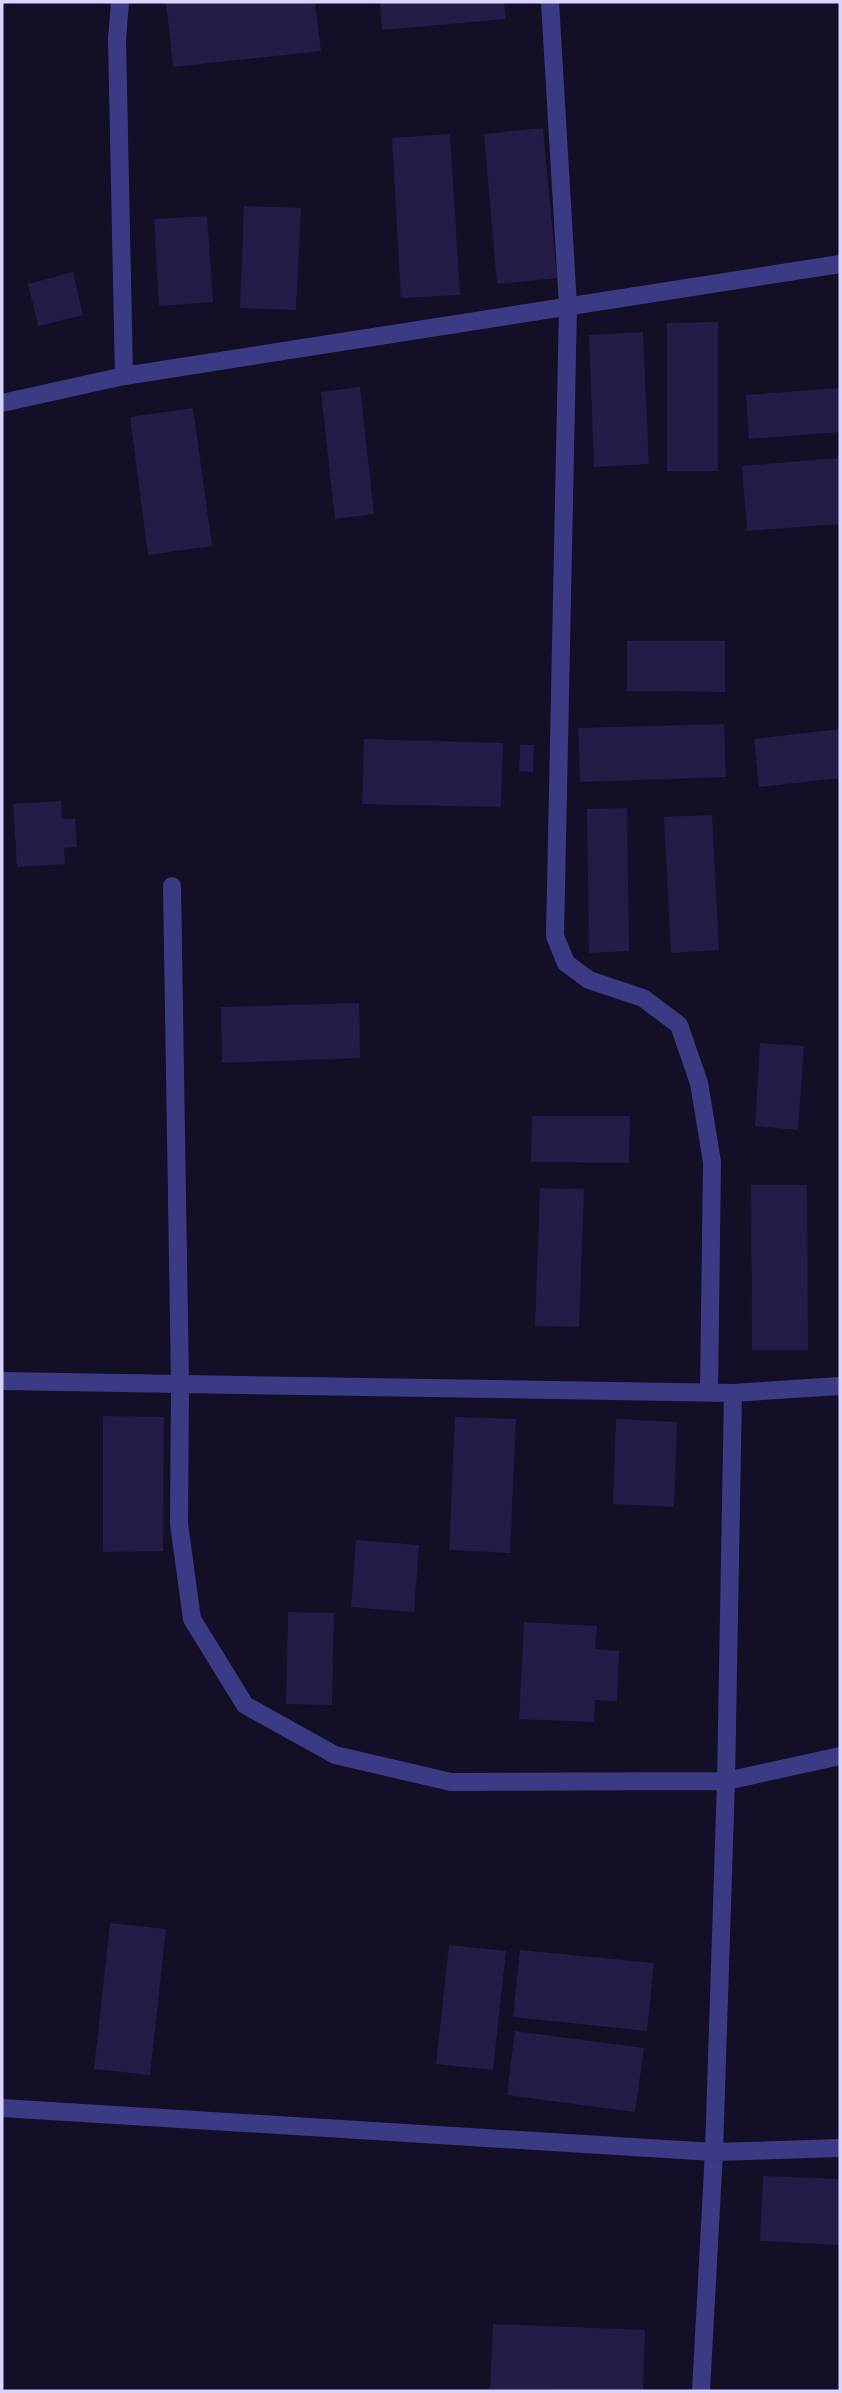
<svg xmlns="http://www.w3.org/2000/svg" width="842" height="2393" font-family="'Space Grotesk',sans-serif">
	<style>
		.building { fill: #241b47 }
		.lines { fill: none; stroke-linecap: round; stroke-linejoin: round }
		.street { stroke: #3d3a85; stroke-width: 18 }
	</style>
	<rect width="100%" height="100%" fill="#130f26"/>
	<!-- building -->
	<path class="building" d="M166 2H315L321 51 173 67Z
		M380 2H504L506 19 382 30Z
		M543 128 557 278 497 284 484 134Z
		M450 134 460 295 401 298 392 138Z
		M244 206 301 208 296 310 240 308Z
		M207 216 213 302 159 306 154 219Z
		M73 272 83 315 38 326 28 284Z
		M718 322V471H667V323Z
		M643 332 649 464 594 467 589 335Z
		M360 387 374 514 335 519 321 392Z
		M840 388V432L749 439 746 395Z
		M193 408 212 546 148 555 130 417Z
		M840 458V524L747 531 742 466Z
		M627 641H725V692L627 691Z
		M724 724 726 777 580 782 578 728Z
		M840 729V778L759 787 754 739Z
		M364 739 503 743 501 807 362 804Z
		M520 745H534L533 772 519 771Z
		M61 801 62 819H75L77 847 64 848 65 864 17 867 13 804Z
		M627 808 629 951 589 953 587 809Z
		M712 815 719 950 671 953 664 817Z
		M359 1003 360 1058 222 1063 221 1007Z
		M760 1043 804 1046 798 1130 755 1126Z
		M532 1116H630L629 1163 531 1162Z
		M751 1185H807L808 1350H752Z
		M540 1188 584 1189 579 1327 535 1326Z
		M103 1416 164 1417 163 1551 103 1552Z
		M455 1417 516 1419 510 1553 449 1550Z
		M616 1419 677 1422 674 1507 613 1504Z
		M356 1540 419 1545 414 1612 351 1607Z
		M288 1612 334 1613 332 1705 286 1704Z
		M524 1622 597 1626 595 1649 619 1651 617 1701 595 1700 594 1722 519 1719Z
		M110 1923 166 1929 150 2075 94 2069Z
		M449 1945 506 1951 493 2070 436 2064Z
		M520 1950 654 1963 647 2031 513 2017Z
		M515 2031 644 2048 635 2112 507 2095Z
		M763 2176 840 2179V2245L760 2241Z
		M493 2324 645 2330 643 2391 490 2389Z"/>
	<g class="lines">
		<!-- street -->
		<path class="street" d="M120 2 117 39 124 376
			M550 2 568 306 555 936 566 963 589 980 643 998 679 1025 699 1083 712 1162 709 1392
			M2 403 124 376 840 264
			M172 886 180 1384 179 1524 192 1619 245 1705 335 1755 451 1782 726 1781 840 1756
			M2 1381 733 1393 840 1386
			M2 2108 714 2152 840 2148
			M701 2391 714 2152 726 1781 733 1393"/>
	</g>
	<!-- border -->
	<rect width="842" height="2393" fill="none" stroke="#d9d4ff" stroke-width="7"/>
</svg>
